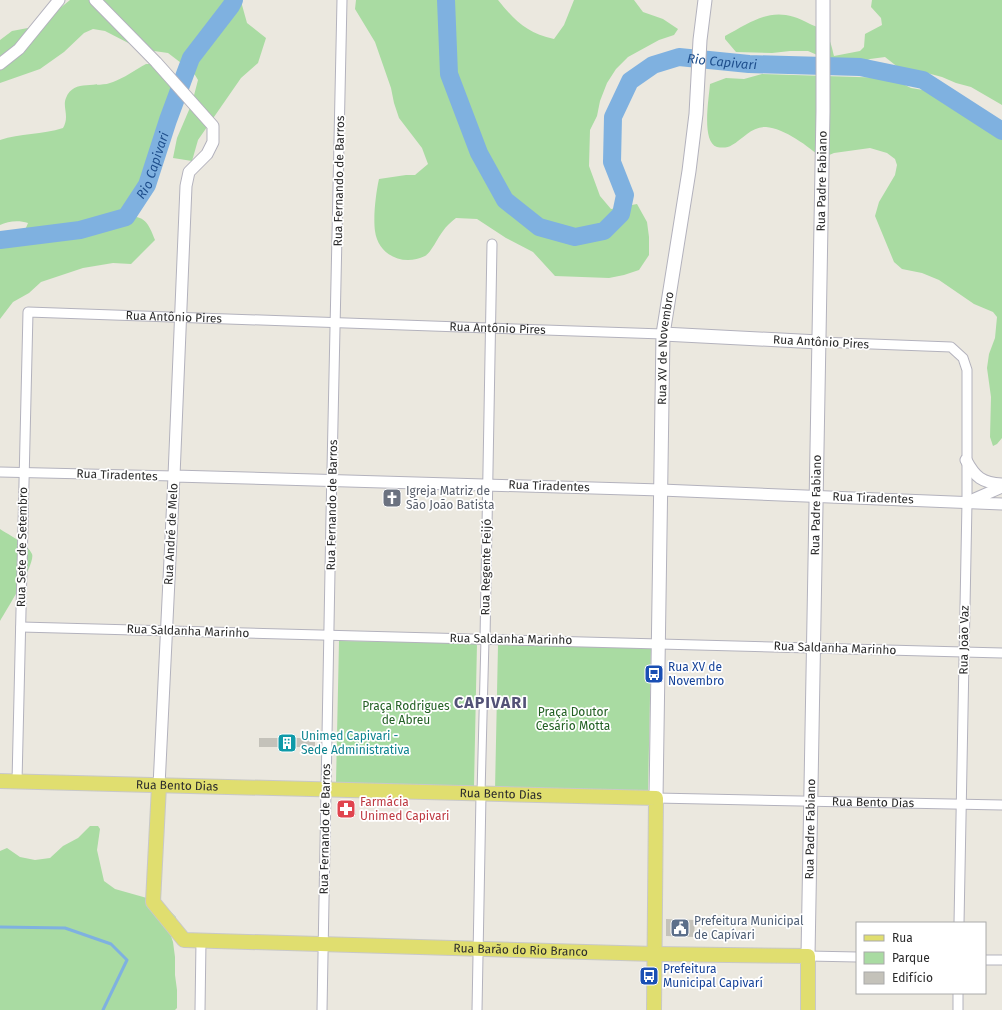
<svg xmlns="http://www.w3.org/2000/svg" width="1002" height="1010" font-family="'Fira Sans',sans-serif">
	<style>
		.green { fill: #a9dba2 }
		.lines { fill: none; stroke-linecap: round; stroke-linejoin: round }
		.stream { stroke: #7fb1e0; stroke-width: 3 }
		.river { stroke: #7fb1e0; stroke-width: 18 }
		.building { fill: #c4c2ba }
		.pedestrian-casing { stroke: #b3b2bd; stroke-width: 9 }
		.minor-casing { stroke: #b3b2bd; stroke-width: 11 }
		.tertiary-casing { stroke: #b3b2bd; stroke-width: 13 }
		.secondary-casing { stroke: #b3b2bd; stroke-width: 15 }
		.primary-casing { stroke: #c8c8c8; stroke-width: 16 }
		.pedestrian { stroke: #fff; stroke-width: 7 }
		.minor { stroke: #fff; stroke-width: 9 }
		.tertiary { stroke: #fff; stroke-width: 11 }
		.secondary { stroke: #fff; stroke-width: 13 }
		.primary { stroke: #e0de6f; stroke-width: 14 }
		.labels { text-anchor: middle; dominant-baseline: central; stroke-width: 3.5; stroke-linejoin: round; paint-order: stroke }
		.street-label { font-size: 12px; fill: #2b2b2b; stroke: #fff }
		.worship-label { font-size: 12px; fill: #5b616d; stroke: #fff; text-anchor: start }
		.transit-label { font-size: 12px; fill: #164399; stroke: #fff; text-anchor: start }
		.park-label { font-size: 12px; fill: #236024; stroke: #fff }
		.culture-label { font-size: 12px; fill: #0d838f; stroke: #fff; text-anchor: start }
		.health-label { font-size: 12px; fill: #be3a42; stroke: #fff; text-anchor: start }
		.service-label { font-size: 12px; fill: #4e5e75; stroke: #fff; text-anchor: start }
		.water-label { font-size: 13px; font-style: italic; fill: #1e4e8c; stroke: #fff }
		.district-label { font-size: 16px; font-weight: bold; letter-spacing: 1px; fill: #525176; stroke: #fff }
	</style>
	<rect width="100%" height="100%" fill="#ebe8df"/>
	<!-- green -->
	<path class="green" d="M70 0H242V5L247 23 266 38 258 63 241 78 198 140 192 161 173 158 177 138 192 103 198 80 195 75 189 69 168 53 140 49 105 31 93 29 84 33 64 52 40 69 0 83V40L12 31 33 27 42 23Z
		M356 0H498C515 21 527 33 554 39L564 25 574 0H634L643 12 663 19 678 29 674 35 659 40 628 57 616 69 607 83 600 101 597 116 590 130 589 166 600 196 611 209 637 204 647 222 649 237V255L639 270 624 275 609 278 555 276 533 252 506 238 477 219 456 218C451 222 446 226 443 231 438 237 431 253 425 256 403 267 378 255 375 231 373 217 376 192 379 179L406 175H415L428 164 422 148 399 118 394 103 391 88 375 42 355 9Z
		M872 0H1002V105L971 87 956 83 942 77 927 73H909L899 68 885 57 870 59 855 65 838 64 808 51H790L772 53 736 52 725 39V36C756 19 775 4 810 24 814 26 821 28 824 31 830 37 832 48 834 56L860 51 864 47 865 34 882 25 881 18 871 7Z
		M146 64H159L170 69 174 77 175 94 163 140 150 168 124 206 122 212 126 216C145 216 148 222 155 240L131 264 113 263 83 268 41 282 29 293 13 302 0 319V248C11 241 24 236 28 223 19 220 8 221 0 225V140C20 133 42 135 63 128 70 116 62 107 66 98 74 78 97 89 113 82 124 78 135 70 146 64Z
		M762 74 888 78 896 80 897 81 911 88 929 91 961 107 1002 137V438L997 444 993 446 990 437 991 397 987 368 989 354 995 338 997 317 993 312 974 304 939 280 922 273 902 269 894 262 875 216 879 202 895 175 897 165 895 159 887 153 870 148 834 153 822 158C809 147 784 128 766 127 752 126 743 139 732 145 728 148 722 148 717 147 701 142 709 98 710 84L726 78 744 79Z
		M0 529C9 535 28 544 32 554 36 563 6 611 0 621Z
		M339 641 477 643 474 786 336 783Z
		M498 645 651 648 648 793 495 790Z
		M90 826H98L100 829 97 850 104 881 115 889 161 902 176 917V926L170 933 173 942 175 957V975L177 990V1008L175 1010H0V851L7 848 20 857 35 860 50 858 63 846 78 838Z"/>
	<g class="lines">
		<!-- stream -->
		<path class="stream" d="M0 927 65 928 111 944 127 960 103 1010"/>
		<!-- river -->
		<g class="river">
			<path id="s1" d="M446 0 449 74 479 153 505 200 539 227 575 237 604 231 621 214 625 195 612 162 613 117 630 81 653 65 679 57 749 64 860 67 923 80 1002 131"/>
			<path id="s2" d="M0 240 80 230 126 217 147 185 168 120 191 58 231 6 234 0"/>
		</g>
	</g>
	<!-- building -->
	<path class="building" d="M259 738H315V747H259Z
		M355 802 356 815 337 816V803Z
		M666 919 695 920 694 937 666 936Z"/>
	<g class="lines">
		<defs>
			<path id="pedestrian" d="M481 794 485 639"/>
			<g id="minor">
				<path d="M819 342 951 347 963 358 967 370V502L959 923"/>
				<path d="M0 472 174 476"/>
				<path d="M21 627 1002 653"/>
				<path d="M485 639 492 244"/>
				<path id="s3" d="M17 782 28 312 663 334"/>
				<path id="s4" d="M656 798 1002 805"/>
				<path d="M808 956 857 957"/>
				<path d="M985 960H1002"/>
				<path d="M200 1010 201 941"/>
				<path d="M322 1010C326 673 336 337 342 0"/>
				<path d="M477 1010 481 794"/>
				<path d="M958 1010V993"/>
			</g>
			<path id="tertiary" d="M95 0 156 62 213 126V142L207 154 189 172 186 186 174 476 159 786
				M0 64 19 49 59 0
				M966 460C975 477 982 483 1002 484
				M174 476 661 490 1002 504
				M970 501 1002 487"/>
			<g id="secondary">
				<path d="M663 334 819 342"/>
				<path id="s5" d="M656 798 663 334 689 171 696 114 700 40 705 0"/>
				<path id="s6" d="M808 956 823 111V0"/>
			</g>
			<g id="primary">
				<path id="s7" d="M0 781 656 798 654 1010"/>
				<path id="s8" d="M159 786 153 902 184 940 655 954 808 956V1010"/>
			</g>
		</defs>
		<!-- pedestrian casing -->
		<use href="#pedestrian" class="pedestrian-casing"/>
		<!-- minor casing -->
		<use href="#minor" class="minor-casing"/>
		<!-- tertiary casing -->
		<use href="#tertiary" class="tertiary-casing"/>
		<!-- secondary casing -->
		<use href="#secondary" class="secondary-casing"/>
		<!-- primary casing -->
		<use href="#primary" class="primary-casing"/>
		<!-- pedestrian -->
		<use href="#pedestrian" class="pedestrian"/>
		<!-- minor -->
		<use href="#minor" class="minor"/>
		<!-- tertiary -->
		<use href="#tertiary" class="tertiary"/>
		<!-- secondary -->
		<use href="#secondary" class="secondary"/>
		<!-- primary -->
		<use href="#primary" class="primary"/>
	</g>
	<!-- icons -->
	<defs>
		<symbol id="church-square" viewBox="-11 -11 22 22"><rect x="-9" y="-9" width="18" height="18" rx="4" fill="#6b7280" stroke="#fff"/><path d="M-1.2-6h2.4v3.5h3.3v2.4h-3.3V6h-2.4V-.1h-3.3v-2.4h3.3Z" fill="#fff"/></symbol>
		<symbol id="bus-square" viewBox="-11 -11 22 22"><rect x="-9" y="-9" width="18" height="18" rx="4" fill="#1a4fb4" stroke="#fff"/><path d="M-5-6H5V4H4V6H2V4H-2V6H-4V4H-5ZM-3.5-4V0h7V-4ZM-3.5 1.2v1.5H-2V1.2ZM2 1.2v1.5H3.5V1.2Z" fill="#fff"/></symbol>
		<symbol id="building-square" viewBox="-11 -11 22 22"><rect x="-9" y="-9" width="18" height="18" rx="4" fill="#0f9aa8" stroke="#fff"/><path d="M-4-6H4V6H1V3H-1V6H-4ZM-2.5-4.3h1.7v1.8h-1.7ZM.8-4.3h1.7v1.8H.8ZM-2.5-1h1.7V.8h-1.7ZM.8-1h1.7V.8H.8Z" fill="#fff"/></symbol>
		<symbol id="pharmacy-square" viewBox="-11 -11 22 22"><rect x="-9" y="-9" width="18" height="18" rx="4" fill="#e0444e" stroke="#fff"/><path d="M-2-6h4v4h4v4h-4v4h-4v-4h-4v-4h4Z" fill="#fff"/></symbol>
		<symbol id="civic-square" viewBox="-11 -11 22 22"><rect x="-9" y="-9" width="18" height="18" rx="4" fill="#5c6f8a" stroke="#fff"/><path d="M-.6-6.5H3V-4.5H.6V-3L4-1V1h2V6H-6V1h2V-1L-.6-3ZM-1.2 2.5V6h2.4V2.5Z" fill="#fff"/></symbol>
	</defs>
	<g fill-rule="evenodd">
		<use href="#church-square" x="381" y="487" width="22" height="22"/>
		<use href="#bus-square" x="643" y="663" width="22" height="22"/>
		<use href="#building-square" x="276" y="732" width="22" height="22"/>
		<use href="#pharmacy-square" x="335" y="798" width="22" height="22"/>
		<use href="#civic-square" x="669" y="917" width="22" height="22"/>
		<use href="#bus-square" x="638" y="965" width="22" height="22"/>
	</g>
	<g class="labels">
		<!-- street labels -->
		<g class="street-label">
			<text transform="translate(339 181) rotate(-89)">Rua Fernando de Barros</text>
			<text stroke="none"><textPath href="#s6" startOffset="775">Rua Padre Fabiano</textPath></text>
			<text stroke="none"><textPath href="#s3" startOffset="616">Rua Antônio Pires</textPath></text>
			<text stroke="none"><textPath href="#s3" startOffset="940">Rua Antônio Pires</textPath></text>
			<text transform="translate(821 342) rotate(3)">Rua Antônio Pires</text>
			<text stroke="none"><textPath href="#s5" startOffset="450">Rua XV de Novembro</textPath></text>
			<text transform="translate(117 475) rotate(2)">Rua Tiradentes</text>
			<text transform="translate(549 486) rotate(2)">Rua Tiradentes</text>
			<text transform="translate(873 498) rotate(2)">Rua Tiradentes</text>
			<text transform="translate(332 505) rotate(-89)">Rua Fernando de Barros</text>
			<text stroke="none"><textPath href="#s6" startOffset="451">Rua Padre Fabiano</textPath></text>
			<text transform="translate(171 534) rotate(-87)">Rua André de Melo</text>
			<text transform="translate(22 547) rotate(-89)">Rua Sete de Setembro</text>
			<text transform="translate(486 567) rotate(-89)">Rua Regente Feijó</text>
			<text transform="translate(188 631) rotate(2)">Rua Saldanha Marinho</text>
			<text transform="translate(511 639) rotate(1)">Rua Saldanha Marinho</text>
			<text transform="translate(964 640) rotate(-89)">Rua João Vaz</text>
			<text transform="translate(835 648) rotate(2)">Rua Saldanha Marinho</text>
			<text stroke="none"><textPath href="#s7" startOffset="177">Rua Bento Dias</textPath></text>
			<text stroke="none"><textPath href="#s7" startOffset="501">Rua Bento Dias</textPath></text>
			<text stroke="none"><textPath href="#s4" startOffset="217">Rua Bento Dias</textPath></text>
			<text transform="translate(325 829) rotate(-89)">Rua Fernando de Barros</text>
			<text stroke="none"><textPath href="#s6" startOffset="127">Rua Padre Fabiano</textPath></text>
			<text stroke="none"><textPath href="#s8" startOffset="502">Rua Barão do Rio Branco</textPath></text>
		</g>
		<!-- worship labels -->
		<g class="worship-label">
			<text x="406" y="491">Igreja Matriz de<tspan x="406" dy="14">São João Batista</tspan></text>
		</g>
		<!-- transit labels -->
		<g class="transit-label">
			<text x="668" y="667">Rua XV de<tspan x="668" dy="14">Novembro</tspan></text>
			<text x="663" y="969">Prefeitura<tspan x="663" dy="14">Municipal Capivarí</tspan></text>
		</g>
		<!-- park labels -->
		<g class="park-label">
			<text x="406" y="706">Praça Rodrigues<tspan x="406" dy="14">de Abreu</tspan></text>
			<text x="573" y="712">Praça Doutor<tspan x="573" dy="14">Cesário Motta</tspan></text>
		</g>
		<!-- culture labels -->
		<g class="culture-label">
			<text x="301" y="736">Unimed Capivari -<tspan x="301" dy="14">Sede Administrativa</tspan></text>
		</g>
		<!-- health labels -->
		<g class="health-label">
			<text x="360" y="802">Farmácia<tspan x="360" dy="14">Unimed Capivari</tspan></text>
		</g>
		<!-- service labels -->
		<g class="service-label">
			<text x="694" y="921">Prefeitura Municipal<tspan x="694" dy="14">de Capívari</tspan></text>
		</g>
		<!-- water labels -->
		<g class="water-label">
			<text stroke="none"><textPath href="#s1" startOffset="585">Rio Capivari</textPath></text>
			<text stroke="none"><textPath href="#s2" startOffset="187">Rio Capivari</textPath></text>
		</g>
		<!-- district labels -->
		<g class="district-label">
			<text x="491" y="702">CAPIVARI</text>
		</g>
	</g>
	<!-- legend -->
	<rect x="856" y="922" width="130" height="72" fill="#ffffff" stroke="#aaaaaa"/>
	<rect x="864" y="935" width="20" height="6" fill="#e0de6f" stroke="#aaaaaa"/>
	<text x="892" y="942" font-size="12" fill="#2b2b2b">Rua</text>
	<rect x="864" y="952" width="20" height="12" fill="#a9dba2" stroke="#aaaaaa"/>
	<text x="892" y="962" font-size="12" fill="#2b2b2b">Parque</text>
	<rect x="864" y="972" width="20" height="12" fill="#c4c2ba" stroke="#aaaaaa"/>
	<text x="892" y="982" font-size="12" fill="#2b2b2b">Edifício</text>
</svg>
